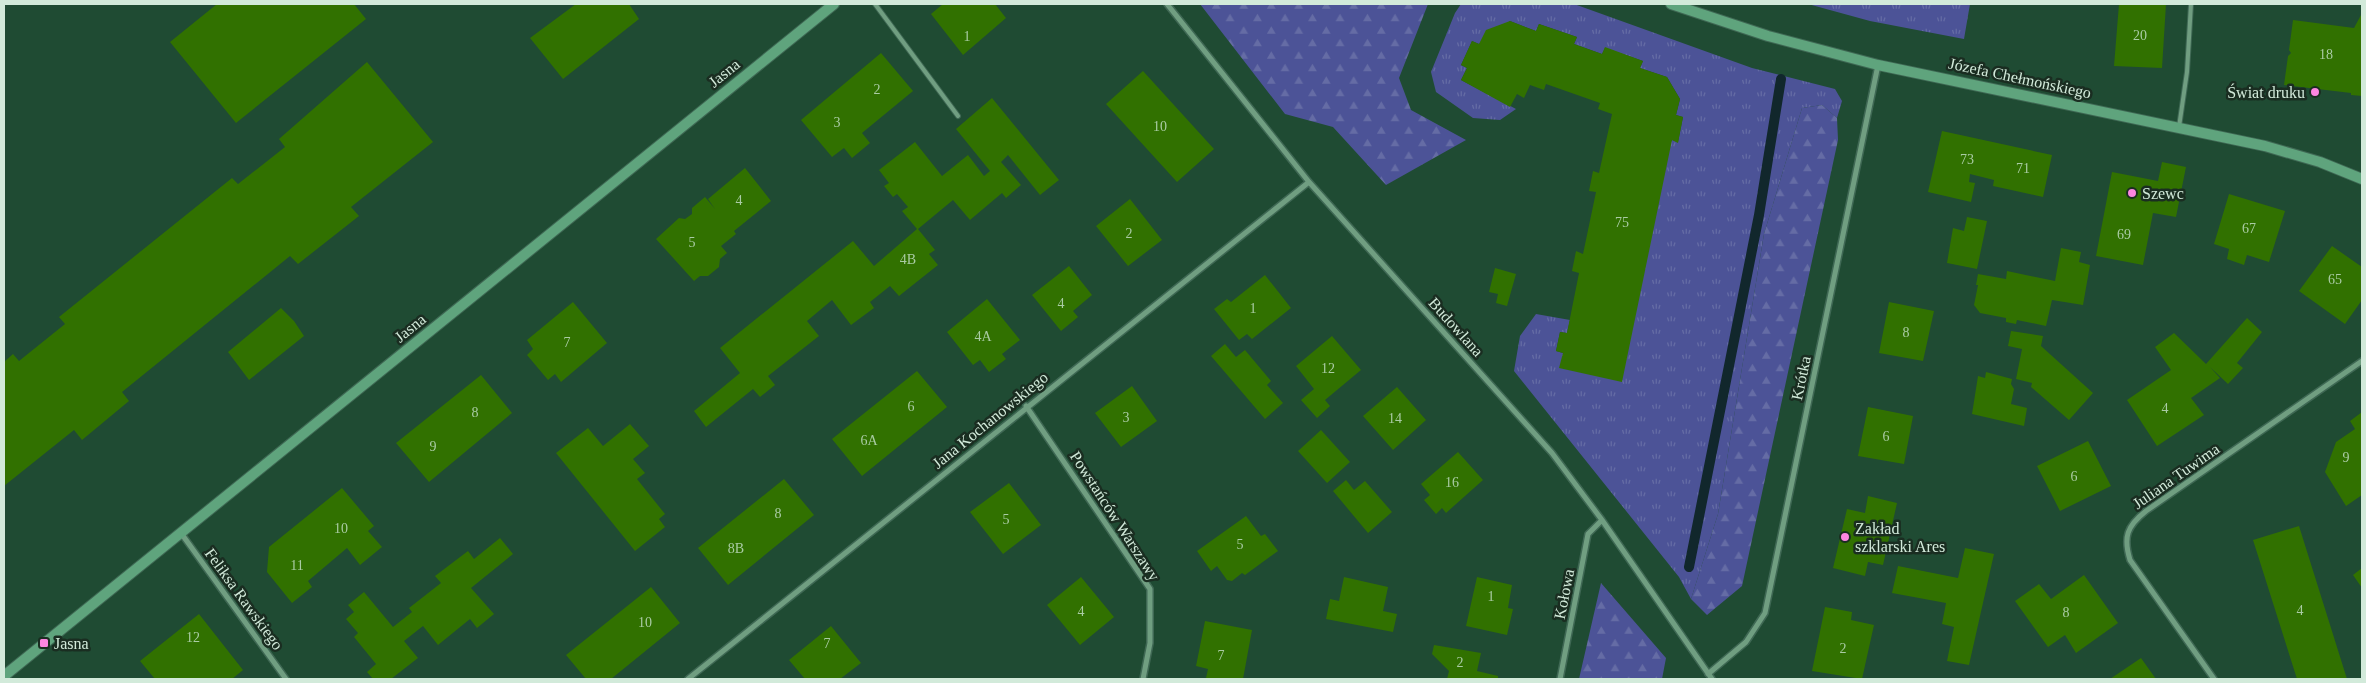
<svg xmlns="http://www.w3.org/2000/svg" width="2366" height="683" font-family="'Times New Roman',serif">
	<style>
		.grass { fill: url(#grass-tufts) }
		.forest { fill: url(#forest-firs) }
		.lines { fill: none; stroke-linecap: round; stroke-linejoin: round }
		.stream { stroke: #11272c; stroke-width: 10 }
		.building { fill: #317100 }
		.lane-casing { stroke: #3f6854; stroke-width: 6 }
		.street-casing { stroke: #3f6854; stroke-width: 8 }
		.secondary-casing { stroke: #3f6854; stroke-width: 12 }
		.lane { stroke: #709e81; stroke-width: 4 }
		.street { stroke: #709e81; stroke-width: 5 }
		.secondary { stroke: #5fa47d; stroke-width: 10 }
		.poi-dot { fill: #fd86e1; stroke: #1a2d21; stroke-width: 2 }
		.labels { text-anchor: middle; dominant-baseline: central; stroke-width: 5; stroke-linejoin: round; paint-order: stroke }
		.number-label { font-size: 14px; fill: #aacca4 }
		.street-label { font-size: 16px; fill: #d2eada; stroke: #1a2d21 }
		.poi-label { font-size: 16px; fill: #d2eada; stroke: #1a2d21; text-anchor: start }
	</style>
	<defs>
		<pattern id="grass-tufts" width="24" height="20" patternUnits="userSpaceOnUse" patternTransform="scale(1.25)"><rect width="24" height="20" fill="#4c5397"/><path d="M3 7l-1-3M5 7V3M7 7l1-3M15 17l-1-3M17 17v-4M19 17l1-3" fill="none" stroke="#656ca5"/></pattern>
		<pattern id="forest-firs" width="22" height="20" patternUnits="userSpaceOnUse" patternTransform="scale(1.25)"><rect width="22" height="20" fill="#4c5397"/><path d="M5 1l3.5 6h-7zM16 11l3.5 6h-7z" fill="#656ca5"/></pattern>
	</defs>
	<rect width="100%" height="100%" fill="#1f4b33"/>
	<!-- grass -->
	<path class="grass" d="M1461 4H1574L1752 68 1835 89 1842 101 1837 118 1822 105 1802 108 1764 234 1718 514 1691 599 1679 577 1514 371 1520 336 1536 314 1570 320 1567 333 1560 332 1556 351 1563 353 1672 140 1678 142 1683 117 1676 115 1680 99 1667 77 1640 68 1643 61 1605 48 1602 54 1574 44 1577 37 1539 24 1536 31 1510 21 1479 44 1472 41 1461 65 1467 68 1461 80 1516 109 1500 120 1473 118 1436 92 1431 72 1455 13Z
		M1808 4H1970L1964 39 1870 21Z"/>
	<!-- forest -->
	<path class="forest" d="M1200 4H1428L1399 78 1411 110 1466 140 1386 185 1333 127 1285 114Z
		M1822 105 1837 118 1838 140 1742 586 1707 615 1691 599 1718 514 1764 234 1802 108Z
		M1601 583 1666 658 1662 679H1579Z"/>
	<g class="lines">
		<!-- stream -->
		<path class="stream" d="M1689 567 1759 215 1781 79"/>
	</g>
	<!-- building -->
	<path class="building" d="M217 4H354L366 19 236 123 170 42Z
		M576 4H629L639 19 563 79 530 38Z
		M943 4H995L1006 18 963 55 931 14Z
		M2119 4H2166L2162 68 2114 66Z
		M2361 15 2362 96 2351 95V93L2284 85 2288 56 2291 53 2289 50 2293 20 2354 28Z
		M1510 21 1536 31 1539 24 1577 37 1574 44 1602 54 1605 47 1643 61 1640 68 1667 77 1680 99 1676 115 1683 117 1678 143 1672 140 1622 382 1559 368 1563 353 1556 351 1560 332 1567 333 1579 273 1572 271 1576 251 1583 254 1596 192 1589 191 1593 171 1599 173 1612 114 1598 109 1600 103 1546 84 1544 90 1530 85 1524 98 1517 94 1510 107 1461 80 1467 68 1461 65 1472 41 1479 44 1486 30Z
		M881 53 913 91 862 133 870 143 852 158 844 148 832 157 801 120Z
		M367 62 433 142 351 207 359 216 298 264 290 256 122 392 129 401 82 440 74 430 4 486V362L13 354 19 361 65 324 59 317 232 178 238 184 285 147 279 139Z
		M1143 71 1214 149 1177 182 1106 104Z
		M992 98 1059 180 1040 195 1008 155 1001 162 1021 185 1006 198 1002 193 970 220 953 200 918 229 935 250 929 254 938 265 899 296 890 286 870 302 874 308 851 325 832 300 807 321 819 336 768 376 775 385 760 397 753 389 706 427 694 411 740 373 720 348 853 241 874 266 917 229 902 211 908 207 897 194 893 197 884 186 889 183 879 170 915 142 942 176 968 155 984 176 990 171 956 129Z
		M1942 131 2052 155 2043 197 1993 186 1994 180 1970 174 1969 182 1975 183 1971 202 1928 192Z
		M2162 162 2186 167 2176 217 2153 213 2143 265 2096 256 2112 172 2158 181Z
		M745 168 771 201 734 231 736 234 721 246 727 253 720 259 719 267 708 276H700L694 281 656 239 679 218 685 219 692 214V208L705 197 715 209 708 199Z
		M2229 194 2285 211 2269 262 2247 255 2244 265 2227 259 2229 249 2214 244Z
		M1130 199 1162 240 1128 266 1096 226Z
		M1967 217 1987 221 1977 269 1947 263 1953 228 1964 231Z
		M2332 246 2362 267V300L2345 324 2299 291Z
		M2061 248 2081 252 2079 262 2090 265 2083 305 2052 300 2046 326 2017 320 2016 324 2006 322V318L1980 313 1974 305 1978 285H1976L1978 274 2006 279 2007 271 2055 281Z
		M1069 266 1092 295 1073 311 1078 317 1061 331 1032 295Z
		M1495 268 1516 274 1507 306 1496 303 1498 294 1489 292Z
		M1265 275 1291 308 1252 339 1247 334 1239 340 1214 309 1227 299 1231 302Z
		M987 299 1020 340 1002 354 1006 359 989 372 980 360 973 365 947 332Z
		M573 302 607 343 561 382 555 374 548 380 527 355 533 349 527 340Z
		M1889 302 1934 311 1923 361 1879 353Z
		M281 308 294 321 304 336 249 380 228 352Z
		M2247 318 2262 332 2237 363 2243 368 2228 384 2210 367 2220 378 2191 398 2204 415 2157 446 2127 400 2171 370 2155 347 2174 333 2206 364Z
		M2011 331 2043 336 2041 346 2093 393 2069 420 2031 387 2032 383 2016 379 2022 349 2008 346Z
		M1332 336 1361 370 1325 400 1330 406 1317 418 1301 400 1314 389 1296 366Z
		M1225 344 1236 357 1245 350 1271 381 1267 385 1283 403 1265 419 1211 356Z
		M917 371 947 407 862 476 832 439Z
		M1986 372 2012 379 2011 384 2014 389 2011 404 2027 408 2024 426 1972 414 1978 376 1985 378Z
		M481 375 512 413 429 482 396 443Z
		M1132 386 1157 421 1121 447 1095 413Z
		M1397 387 1426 420 1393 450 1363 416Z
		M1868 407 1913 416 1904 464 1858 456Z
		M2362 412V495L2346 506 2325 472 2336 442 2355 429 2350 421Z
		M630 424 649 446 633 459 645 473 637 479 665 514 659 519 665 527 635 551 556 453 588 428 603 446Z
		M1321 430 1350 462 1327 483 1298 451Z
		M2088 441 2111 486 2060 511 2037 466Z
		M1458 452 1483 480 1446 513 1442 508 1436 514 1424 500 1430 495 1421 484Z
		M784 479 814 515 728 585 698 548Z
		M1346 480 1354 490 1365 481 1392 512 1368 533 1333 491Z
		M1009 483 1041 525 1003 554 970 512Z
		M342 488 374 526 368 531 382 547 360 565 347 548 308 581 312 587 292 603 267 572 269 547Z
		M1868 496 1897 503 1883 565 1868 562 1865 576 1833 568 1847 509 1865 513Z
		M1246 516 1261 536 1265 534 1278 551 1245 575 1242 573 1232 581 1227 580 1217 566 1211 571 1197 551Z
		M2299 526 2347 679H2297L2253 540Z
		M500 538 513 554 471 588 494 614 477 628 470 619 438 645 423 626 404 641 418 658 391 679H373L367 672 376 664 354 637 358 633 346 619 354 612 348 605 364 592 393 627 412 612 409 608 441 583 435 576 468 551 474 559Z
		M1965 548 1994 554 1969 665 1947 661 1954 627 1942 624 1946 603 1892 593 1898 566 1958 578Z
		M2362 568V588L2353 575Z
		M2084 575 2118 623 2076 653 2065 635 2048 647 2015 601 2039 584 2051 599Z
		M1081 577 1114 617 1080 645 1047 605Z
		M1344 577 1388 587 1383 611 1397 614 1393 632 1326 619 1330 599 1339 601Z
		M1477 577 1512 585 1508 608 1513 609 1507 635 1466 626Z
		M651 587 680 623 611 679H586L566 655Z
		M1825 607 1852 612 1851 620 1874 625 1862 679 1812 671Z
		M199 614 243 670 232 679H155L140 661Z
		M1205 621 1252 630 1243 679 1206 678 1208 669 1196 666Z
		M831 626 861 663 840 679H805L789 660Z
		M1434 645 1481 653 1477 671 1498 676V679H1447L1449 671 1432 654Z
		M2141 658 2156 679H2110Z"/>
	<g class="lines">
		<defs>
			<path id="lane" d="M875 4 958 116
				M2179 127 2187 72 2191 4"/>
			<path id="street" d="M1167 4 1309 182 1552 453 1602 520 1712 679
				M1026 406 1150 589V643L1143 679
				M181 533 286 679
				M1708 674 1746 642 1765 613 1878 65
				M688 679 1309 182
				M1560 679 1588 534 1602 520
				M2214 679 2130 560C2123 537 2127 526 2146 511L2362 361"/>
			<path id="secondary" d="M1671 4 1768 36 1878 65 2265 146 2320 162 2362 179
				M4 676 834 4"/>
		</defs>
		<!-- lane casing -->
		<use href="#lane" class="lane-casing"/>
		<!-- street casing -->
		<use href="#street" class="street-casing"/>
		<!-- secondary casing -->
		<use href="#secondary" class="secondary-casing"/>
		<!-- lane -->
		<use href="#lane" class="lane"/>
		<!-- street -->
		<use href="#street" class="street"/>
		<!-- secondary -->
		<use href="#secondary" class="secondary"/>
	</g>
	<!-- markers -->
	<g class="poi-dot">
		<circle cx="2315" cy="92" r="5"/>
		<circle cx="2132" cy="193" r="5"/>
		<circle cx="1845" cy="537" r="5"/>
		<rect x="39" y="638" width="10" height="10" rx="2.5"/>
	</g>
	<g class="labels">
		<!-- number labels -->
		<g class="number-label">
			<text x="2140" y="35">20</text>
			<text x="967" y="36">1</text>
			<text x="2326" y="54">18</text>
			<text x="877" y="89">2</text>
			<text x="837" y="122">3</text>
			<text x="1160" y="126">10</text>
			<text x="1967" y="159">73</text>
			<text x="2023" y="168">71</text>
			<text x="739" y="200">4</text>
			<text x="1622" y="222">75</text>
			<text x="2249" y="228">67</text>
			<text x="1129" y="233">2</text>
			<text x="2124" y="234">69</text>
			<text x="692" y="242">5</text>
			<text x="908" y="259">4B</text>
			<text x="2335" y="279">65</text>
			<text x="1061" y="303">4</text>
			<text x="1253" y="308">1</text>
			<text x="1906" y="332">8</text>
			<text x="983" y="336">4A</text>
			<text x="567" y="342">7</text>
			<text x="1328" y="368">12</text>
			<text x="911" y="406">6</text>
			<text x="2165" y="408">4</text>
			<text x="475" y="412">8</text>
			<text x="1126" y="417">3</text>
			<text x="1395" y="418">14</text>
			<text x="1886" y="436">6</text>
			<text x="869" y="440">6A</text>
			<text x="433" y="446">9</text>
			<text x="2346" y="457">9</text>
			<text x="2074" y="476">6</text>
			<text x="1452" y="482">16</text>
			<text x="778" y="513">8</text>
			<text x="1006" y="519">5</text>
			<text x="341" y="528">10</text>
			<text x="1240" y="544">5</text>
			<text x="736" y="548">8B</text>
			<text x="297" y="565">11</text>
			<text x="1491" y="596">1</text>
			<text x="2300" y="610">4</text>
			<text x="1081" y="611">4</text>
			<text x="2066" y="612">8</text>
			<text x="645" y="622">10</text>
			<text x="193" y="637">12</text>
			<text x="827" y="643">7</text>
			<text x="1843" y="648">2</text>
			<text x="1221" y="655">7</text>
			<text x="1460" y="662">2</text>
		</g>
		<!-- street labels -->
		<g class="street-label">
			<text transform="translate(724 73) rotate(-39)">Jasna</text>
			<text transform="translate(2020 78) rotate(12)">Józefa Chełmońskiego</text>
			<text transform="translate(1456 327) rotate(48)">Budowlana</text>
			<text transform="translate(410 328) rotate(-39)">Jasna</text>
			<text transform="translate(1801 378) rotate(-78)">Krótka</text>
			<text transform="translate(990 420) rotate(-39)">Jana Kochanowskiego</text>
			<text transform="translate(2176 476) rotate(-35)">Juliana Tuwima</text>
			<text transform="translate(1115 516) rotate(57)">Powstańców Warszawy</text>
			<text transform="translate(1564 594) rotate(-79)">Kołowa</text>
			<text transform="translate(244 599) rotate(54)">Feliksa Rawskiego</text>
		</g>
		<!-- poi labels -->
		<g class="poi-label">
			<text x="2305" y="92" text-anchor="end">Świat druku</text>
			<text x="2142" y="193">Szewc</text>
			<text x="1855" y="528">Zakład<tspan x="1855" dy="18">szklarski Ares</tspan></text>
			<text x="54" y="643">Jasna</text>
		</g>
	</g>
	<!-- border -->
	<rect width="2366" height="683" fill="none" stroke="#d2eada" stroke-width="10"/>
</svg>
